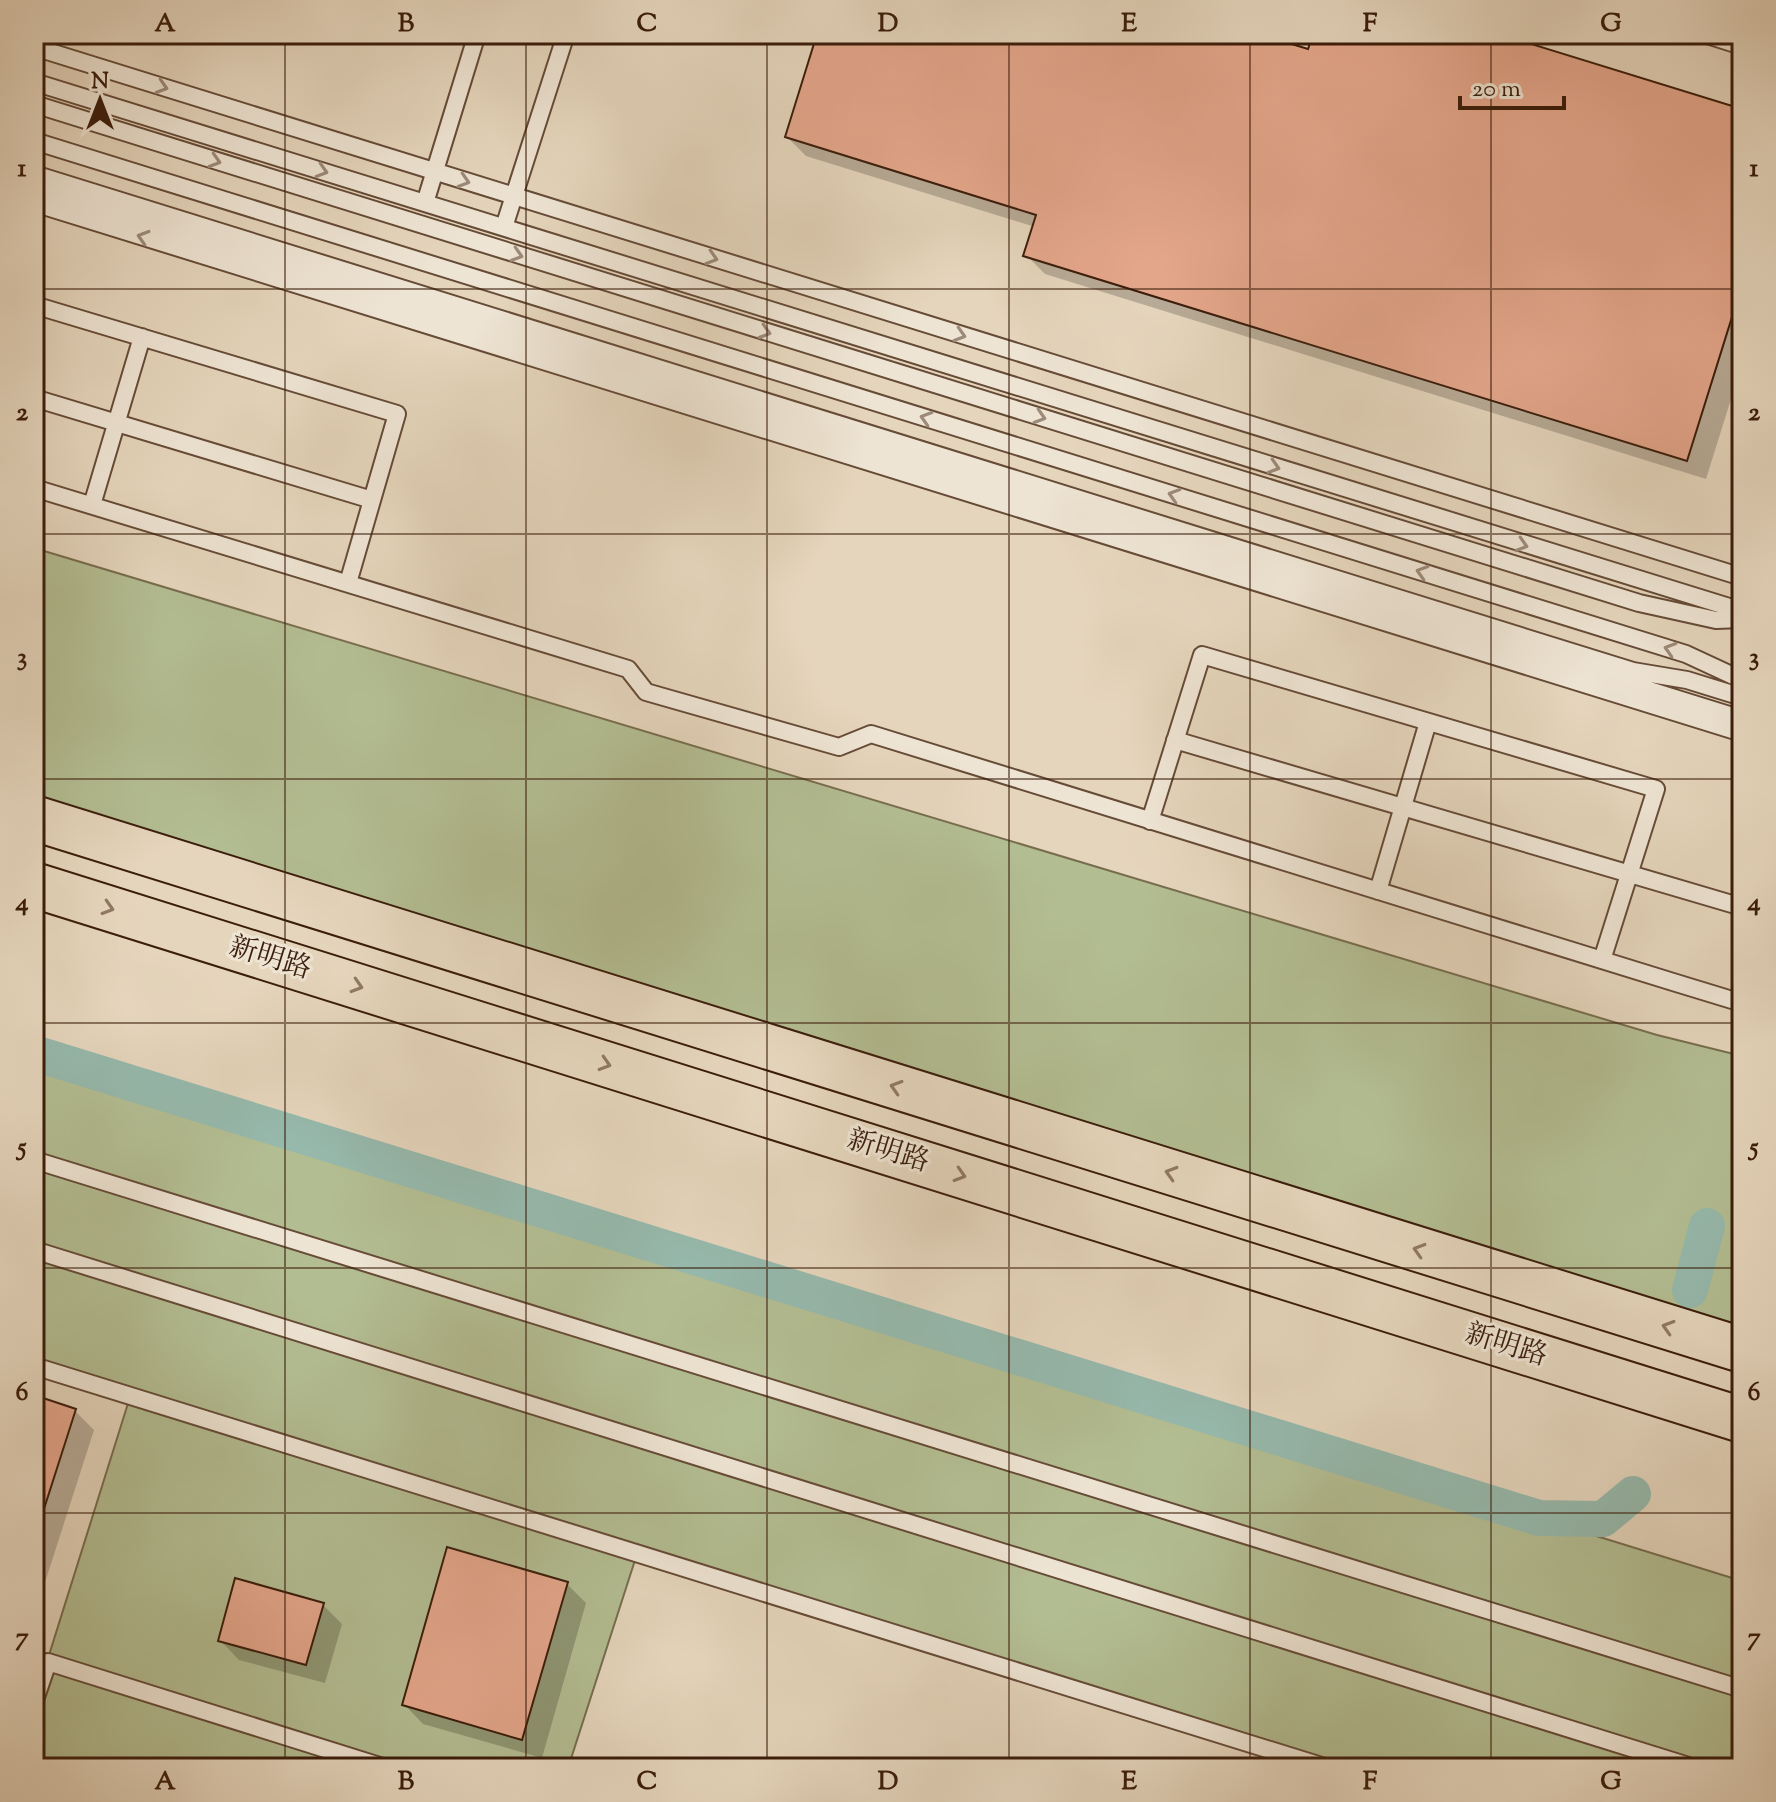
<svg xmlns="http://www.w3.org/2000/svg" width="1776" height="1802" font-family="'Sorts Mill Goudy','Noto Serif SC',serif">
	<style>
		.green { fill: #b3bd92; stroke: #776d4e; stroke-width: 2 }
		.shadow { fill: #0003 }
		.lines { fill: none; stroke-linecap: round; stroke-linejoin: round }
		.canal { stroke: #96b9ac; stroke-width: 36 }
		.building { fill: #e4a68b; stroke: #3b1d0b; stroke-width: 2 }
		.service-casing { stroke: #664b37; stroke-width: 20 }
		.primary-casing { stroke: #3b1d0b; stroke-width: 48 }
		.service { stroke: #eee4d3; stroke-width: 16 }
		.primary { stroke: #e5d5bc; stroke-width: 44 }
		.oneway { stroke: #9d8a79 }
		.oneway2 { stroke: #907964 }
		.grid { fill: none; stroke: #3b1d0b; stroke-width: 2; stroke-opacity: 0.55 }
		.labels { text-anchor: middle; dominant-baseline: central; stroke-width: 6; stroke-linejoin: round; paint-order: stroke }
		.street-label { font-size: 28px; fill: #3b1d0b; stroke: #eee4d3 }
		.neatline { fill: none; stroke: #3b1d0b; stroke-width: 3 }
		.grid-label { font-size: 26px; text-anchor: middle; font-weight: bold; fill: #3b1d0b }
	</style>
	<rect width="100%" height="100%" fill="#e5d5bc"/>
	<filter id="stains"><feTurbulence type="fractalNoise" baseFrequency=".0025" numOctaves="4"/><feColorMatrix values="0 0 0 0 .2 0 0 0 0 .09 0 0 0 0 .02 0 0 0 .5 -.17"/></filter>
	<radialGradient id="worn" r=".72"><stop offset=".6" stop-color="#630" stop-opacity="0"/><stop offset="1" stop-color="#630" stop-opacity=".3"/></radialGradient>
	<!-- green -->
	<path class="green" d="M34 548 1657 1035 1742 1056V1349L34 811Z
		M34 1053 1742 1581V1768H1328L637 1554 568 1768H34V1703L130 1397 34 1366Z"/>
	<!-- shadow -->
	<path class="shadow" d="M819 34H1252L1309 52 1315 34H1492L1742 111V364L1706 479 1045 274 1026 255 1035 227 806 156 787 137Z
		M34 1397 75 1411 94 1430 40 1598 34 1595Z
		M567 1584 586 1603 542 1758 423 1724 404 1704Z
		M323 1605 342 1624 325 1683 239 1660 220 1640Z"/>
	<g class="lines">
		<!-- canal -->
		<path class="canal" d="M34 1053 1539 1518 1603 1519 1633 1494
			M1690 1290 1707 1226"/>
	</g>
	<!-- building -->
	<path class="building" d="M817 34H1259L1308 49 1313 34H1499L1742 109V285L1687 461 1023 256 1036 215 785 137Z
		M34 1395 76 1409 34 1540Z
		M447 1547 568 1582 522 1740 402 1705Z
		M235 1578 324 1603 306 1665 218 1641Z
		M125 1758 157 1768H122Z"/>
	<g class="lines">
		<defs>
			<path id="service" d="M1704 34 1742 46
				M34 47 1742 577
				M34 82 1742 611
				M34 104 1639 603 1716 620 1742 619
				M34 141 1686 654 1742 680
				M34 174 1633 671 1687 680 1742 697
				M34 188 1742 719
				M34 203 1742 733
				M425 203 477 34
				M504 227 566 34
				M34 305 397 414 348 583
				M34 398 372 500
				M34 488 628 669 646 692 839 747 871 734 1673 982 1732 1000H1742
				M92 505 142 337
				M1175 740 1742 907
				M1150 821 1202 655 1656 789 1602 960
				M1378 891 1428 722
				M34 1160 1742 1689
				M34 1250 1695 1768
				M34 1366 1328 1768
				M34 1703 48 1662 386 1768"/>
			<path id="primary" d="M34 818 1742 1350
				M34 885 1742 1420"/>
		</defs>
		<!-- service casing -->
		<use href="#service" class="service-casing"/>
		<!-- primary casing -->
		<use href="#primary" class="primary-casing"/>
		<!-- service -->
		<use href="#service" class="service"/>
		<!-- primary -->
		<use href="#primary" class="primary"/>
	</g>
	<!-- one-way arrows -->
	<defs><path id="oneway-chevron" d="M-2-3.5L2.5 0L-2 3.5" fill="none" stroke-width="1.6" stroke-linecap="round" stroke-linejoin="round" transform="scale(2)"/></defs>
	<g class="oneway">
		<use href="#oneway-chevron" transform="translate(162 87) rotate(17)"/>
		<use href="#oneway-chevron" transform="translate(215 161) rotate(17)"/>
		<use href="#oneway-chevron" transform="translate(322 171) rotate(17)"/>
		<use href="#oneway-chevron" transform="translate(464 181) rotate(17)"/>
		<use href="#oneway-chevron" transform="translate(143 237) rotate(-163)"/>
		<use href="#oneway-chevron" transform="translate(517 255) rotate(17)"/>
		<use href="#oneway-chevron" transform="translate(712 258) rotate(17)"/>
		<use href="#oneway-chevron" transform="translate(765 332) rotate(17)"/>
		<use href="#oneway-chevron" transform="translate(960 335) rotate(17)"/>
		<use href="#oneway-chevron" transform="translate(1040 417) rotate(17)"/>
		<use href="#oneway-chevron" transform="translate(926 418) rotate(-163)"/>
		<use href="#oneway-chevron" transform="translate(1274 467) rotate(17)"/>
		<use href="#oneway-chevron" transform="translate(1174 495) rotate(-163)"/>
		<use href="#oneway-chevron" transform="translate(1522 545) rotate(17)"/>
		<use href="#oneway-chevron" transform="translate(1422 572) rotate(-163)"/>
		<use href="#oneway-chevron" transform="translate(1670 649) rotate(-163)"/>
	</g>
	<g class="oneway2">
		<use href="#oneway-chevron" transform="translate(108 908) rotate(17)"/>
		<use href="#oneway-chevron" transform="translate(357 986) rotate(17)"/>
		<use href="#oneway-chevron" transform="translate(605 1064) rotate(17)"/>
		<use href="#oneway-chevron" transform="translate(896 1087) rotate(-163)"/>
		<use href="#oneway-chevron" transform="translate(1171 1173) rotate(-163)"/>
		<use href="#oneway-chevron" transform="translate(960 1175) rotate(17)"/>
		<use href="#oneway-chevron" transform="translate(1419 1250) rotate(-163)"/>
		<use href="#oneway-chevron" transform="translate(1668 1327) rotate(-163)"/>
	</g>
	<!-- grid -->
	<path class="grid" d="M285 34V1768M526 34V1768M767 34V1768M1009 34V1768M1250 34V1768M1491 34V1768M34 289H1742M34 534H1742M34 779H1742M34 1023H1742M34 1268H1742M34 1513H1742"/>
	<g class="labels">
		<!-- street labels -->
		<g class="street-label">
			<text transform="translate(270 959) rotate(17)">新明路</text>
			<text transform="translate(888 1152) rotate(17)">新明路</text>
			<text transform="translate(1506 1346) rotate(17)">新明路</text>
		</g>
	</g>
	<!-- margin -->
	<rect width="1776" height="1802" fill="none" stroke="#e5d5bc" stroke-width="88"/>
	<!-- north arrow -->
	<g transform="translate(100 100)" stroke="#eee4d3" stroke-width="6" paint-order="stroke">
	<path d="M0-6L14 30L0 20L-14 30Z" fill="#3b1d0b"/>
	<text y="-12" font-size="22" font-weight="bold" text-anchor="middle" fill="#3b1d0b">N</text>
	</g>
	<!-- scale -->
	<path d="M1460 96v12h104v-12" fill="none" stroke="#3b1d0b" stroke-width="4"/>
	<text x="1472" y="96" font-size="24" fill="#3b1d0b" stroke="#eee4d3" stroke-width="6" paint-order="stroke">20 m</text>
	<rect x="44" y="44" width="1688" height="1714" class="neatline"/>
	<g class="grid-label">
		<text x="165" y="31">A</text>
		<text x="406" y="31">B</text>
		<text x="647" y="31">C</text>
		<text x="888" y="31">D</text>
		<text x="1129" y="31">E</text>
		<text x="1370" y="31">F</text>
		<text x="1611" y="31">G</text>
		<text x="22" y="176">1</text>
		<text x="1754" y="176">1</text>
		<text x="22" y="420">2</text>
		<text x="1754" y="420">2</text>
		<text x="22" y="665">3</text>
		<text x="1754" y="665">3</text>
		<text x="22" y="910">4</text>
		<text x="1754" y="910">4</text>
		<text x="22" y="1155">5</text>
		<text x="1754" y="1155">5</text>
		<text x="22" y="1400">6</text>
		<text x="1754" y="1400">6</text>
		<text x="22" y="1645">7</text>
		<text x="1754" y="1645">7</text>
		<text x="165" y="1789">A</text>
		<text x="406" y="1789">B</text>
		<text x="647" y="1789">C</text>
		<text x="888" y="1789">D</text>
		<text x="1129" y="1789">E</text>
		<text x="1370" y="1789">F</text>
		<text x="1611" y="1789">G</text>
	</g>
	<rect width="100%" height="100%" filter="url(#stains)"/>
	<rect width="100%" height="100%" fill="url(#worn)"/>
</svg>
